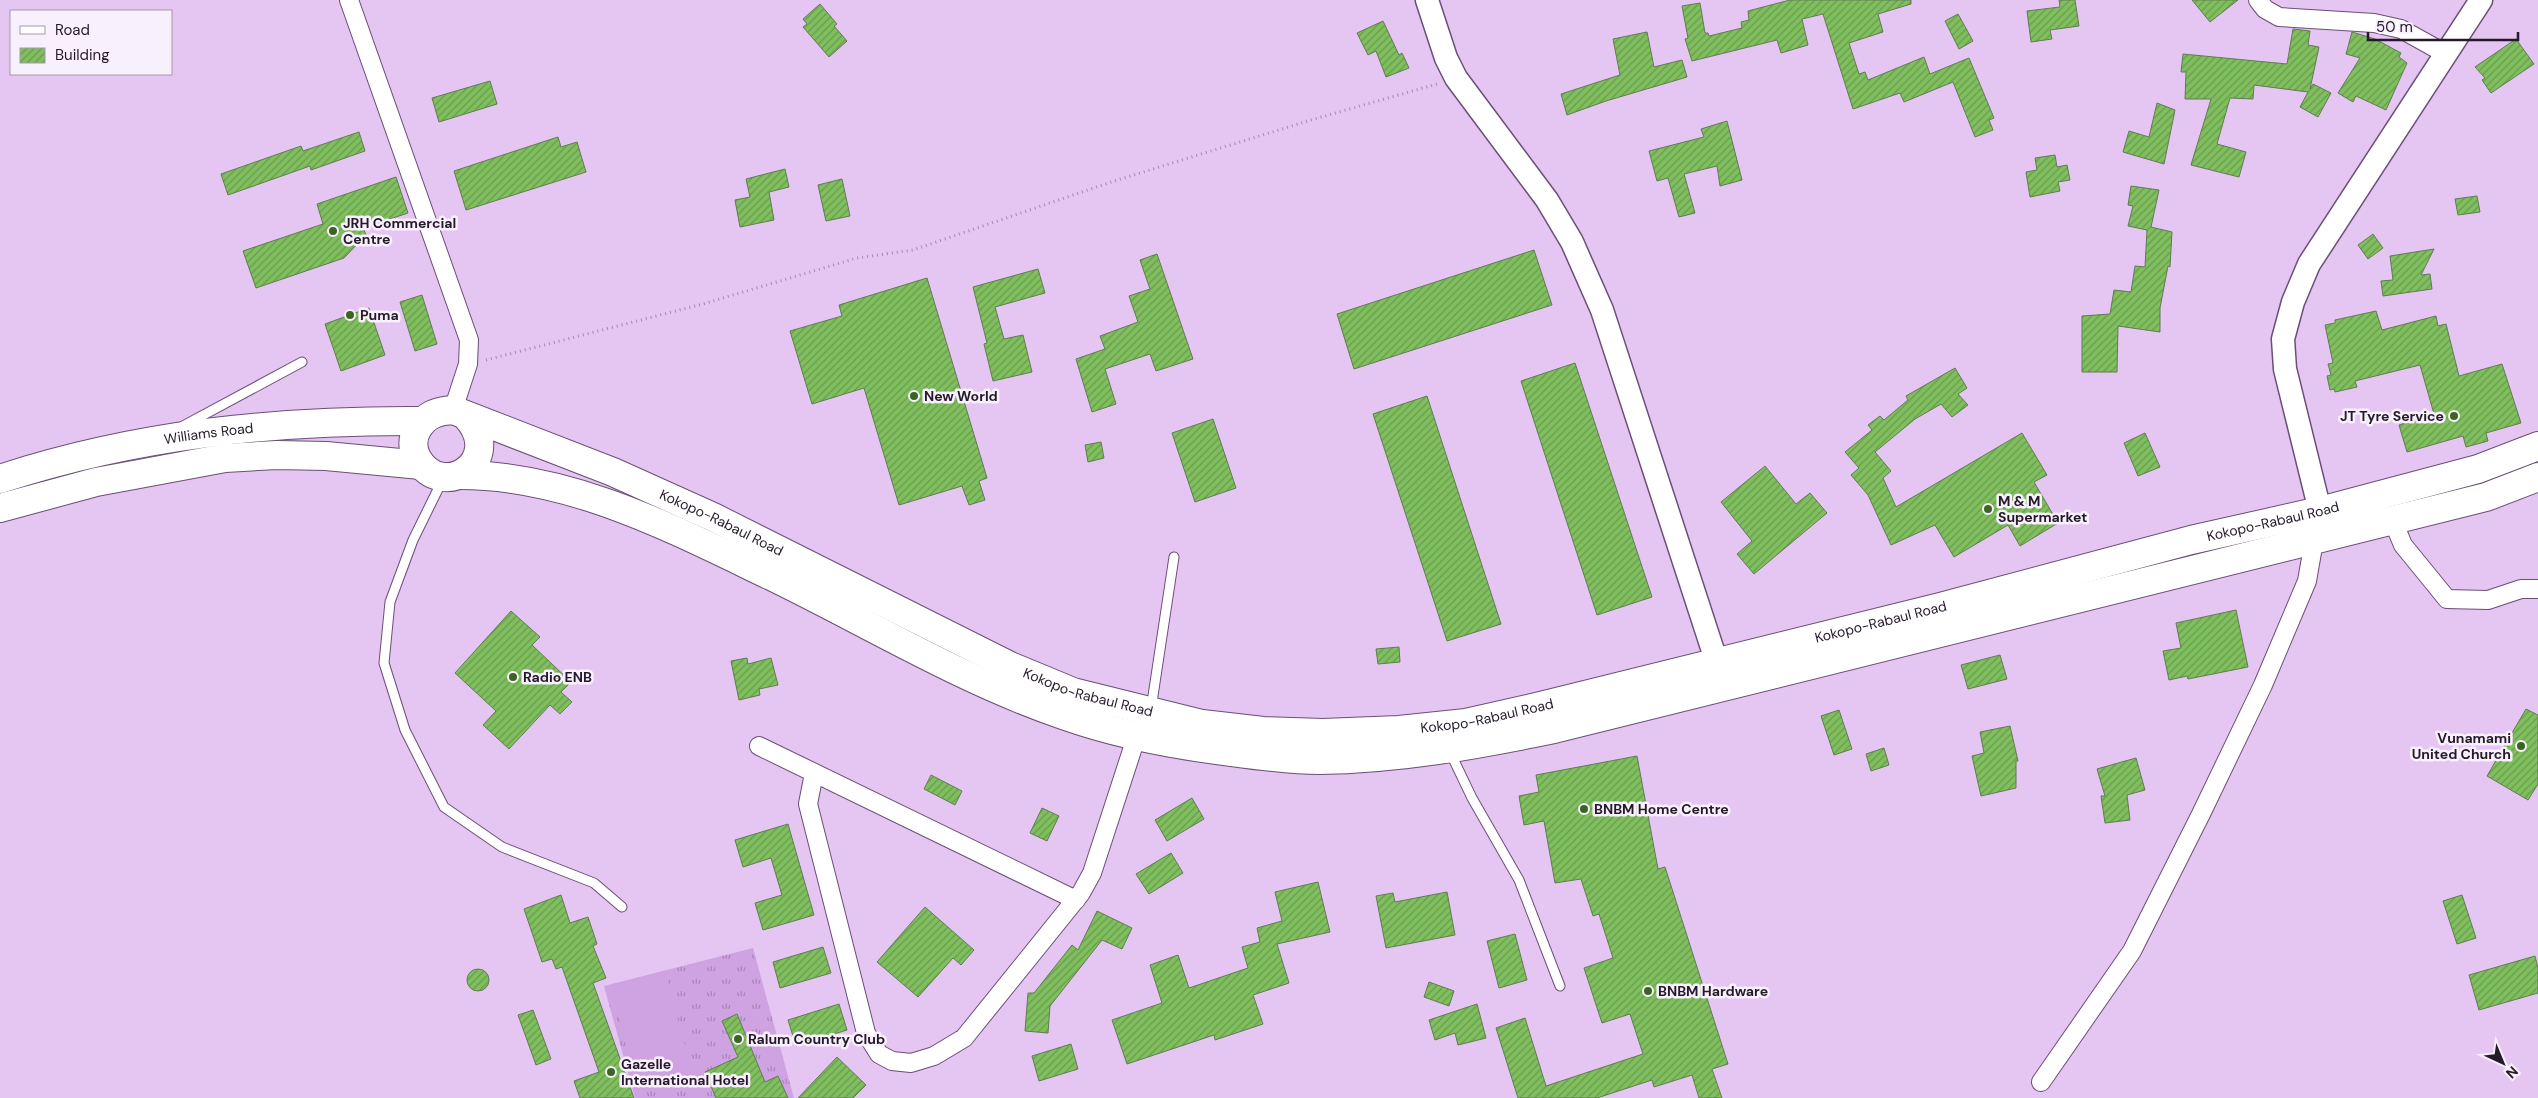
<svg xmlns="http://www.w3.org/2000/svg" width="2538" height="1098" font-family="'DM Sans',sans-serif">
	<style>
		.grass { fill: url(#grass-tufts) }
		.garden { fill: #cfa3e2 }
		.building { fill: url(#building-hatch); stroke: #607c52 }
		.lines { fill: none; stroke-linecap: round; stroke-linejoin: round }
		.service-casing { stroke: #6a4f76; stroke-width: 11 }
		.minor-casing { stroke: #6a4f76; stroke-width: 20 }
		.tertiary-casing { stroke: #6a4f76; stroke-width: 25 }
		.primary-casing { stroke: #6a4f76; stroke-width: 30 }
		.path { stroke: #a48bae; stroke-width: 3; stroke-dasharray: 1 4; stroke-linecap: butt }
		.service { stroke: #fff; stroke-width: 9 }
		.minor { stroke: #fff; stroke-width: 18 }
		.tertiary { stroke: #fff; stroke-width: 22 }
		.primary { stroke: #fff; stroke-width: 28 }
		.poi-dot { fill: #3b6522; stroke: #f9f0fd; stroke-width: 2 }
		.labels { text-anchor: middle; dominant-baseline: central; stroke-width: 5; stroke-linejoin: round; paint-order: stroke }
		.poi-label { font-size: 14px; font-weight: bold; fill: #251a2a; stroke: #f9f0fd; text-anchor: start }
		.street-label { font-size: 14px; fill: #251a2a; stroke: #f9f0fd }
	</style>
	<defs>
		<pattern id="grass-tufts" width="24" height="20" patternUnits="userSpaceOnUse" patternTransform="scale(1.25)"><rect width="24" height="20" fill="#cfa3e2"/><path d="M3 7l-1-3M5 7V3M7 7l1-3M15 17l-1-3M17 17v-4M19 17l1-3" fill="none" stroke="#a884b7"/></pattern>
		<pattern id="building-hatch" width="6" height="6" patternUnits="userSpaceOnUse" patternTransform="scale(1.25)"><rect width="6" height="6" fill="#80bf5e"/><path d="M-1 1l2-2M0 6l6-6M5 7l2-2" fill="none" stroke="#699a4e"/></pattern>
	</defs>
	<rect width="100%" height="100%" fill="#e5c5f2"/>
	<!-- grass -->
	<path class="grass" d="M753 948 794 1098H635L604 986Z"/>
	<!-- garden -->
	<path class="garden" d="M665 971 693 1075 639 1090 611 986Z"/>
	<!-- building -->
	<path class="building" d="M1790 0H1911V4L1878 14 1883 32 1849 43 1859 74 1865 72 1868 80 1924 57 1930 74 1969 58 1994 118 1989 120 1993 130 1975 137 1953 82 1904 102 1900 93 1853 109 1823 14 1802 19 1808 45 1781 53 1777 40 1692 61 1685 39 1688 38 1682 6 1700 3 1705 33H1708L1709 36 1742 28 1741 22 1749 20 1748 11Z
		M2059 0H2075L2079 26 2050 30 2052 39 2031 42 2027 11 2060 7Z
		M2192 0H2238L2210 22Z
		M820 4 837 24 834 26 847 41 829 57 803 27 807 24 803 19Z
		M1958 14 1973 41 1959 49 1945 21Z
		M1383 21 1399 55 1402 53 1409 68 1386 77 1376 51 1368 55 1357 33Z
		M2293 29 2310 31 2308 45 2319 47 2310 89 2313 84 2331 93 2318 117 2300 107 2308 92 2254 85 2253 99 2230 98 2217 144 2246 152 2239 177 2191 165 2211 99H2185L2186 72H2181L2183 54 2287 64Z
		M1647 32 1654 67 1682 60 1687 77 1606 101 1567 115 1561 94 1620 75 1613 39Z
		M2352 32 2375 39 2401 53 2399 57 2407 63 2386 110 2356 96 2353 102 2338 93 2360 58 2346 54Z
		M2516 39 2534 64 2491 93 2482 80 2485 78 2475 67Z
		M490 81 497 104 439 122 432 98Z
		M2157 103 2175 110 2164 164 2123 152 2129 131 2149 137Z
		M1727 121 1742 180 1720 186 1717 166 1684 174 1695 213 1679 217 1668 178 1657 181 1649 151 1704 137 1701 129Z
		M359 132 365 151 311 170 310 166 228 195 221 174 301 146 303 151Z
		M558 137 561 147 577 142 586 172 466 210 454 171Z
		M2055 155 2057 167 2067 165 2070 180 2058 182 2060 191 2030 197 2026 172 2037 170 2035 158Z
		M785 169 789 187 769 192 774 220 740 227 735 200 750 197 746 179Z
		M396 177 408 213 363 228 366 235 344 258 256 288 243 251 323 224 317 204Z
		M842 179 850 216 826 221 818 185Z
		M2131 186 2159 190 2151 227 2172 232 2170 267 2168 266 2160 308V332L2118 326 2117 372H2082V316L2110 314 2114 290 2131 292 2135 266 2145 267 2147 230 2128 226 2133 206 2128 205Z
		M2477 196 2480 212 2458 215 2455 199Z
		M2373 234 2383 248 2368 259 2358 245Z
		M2434 249 2421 275 2430 274 2432 289 2383 296 2381 281 2393 280 2390 256Z
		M1534 250 1552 305 1354 369 1337 314Z
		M1157 254 1193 359 1156 371 1150 354 1105 369 1116 404 1092 412 1076 359 1105 349 1100 336 1138 322 1129 296 1150 289 1140 260Z
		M1038 269 1045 293 995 307 1004 339 1023 335 1032 372 993 381 984 344 987 343 973 287Z
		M927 278 987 478 979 481 985 500 969 505 962 486 899 505 864 388 812 404 790 331 842 316 839 305Z
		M422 295 437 344 415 351 400 302Z
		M369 308 385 355 341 371 325 324Z
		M2376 311 2382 330 2436 316 2438 326 2446 324 2459 376 2502 364 2521 423 2486 433 2488 441 2466 447 2463 436 2407 452 2399 425 2434 414 2420 365 2355 381 2357 387 2335 392 2334 389 2330 390 2327 376 2331 375 2328 364 2333 363 2325 325 2335 323V320Z
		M1575 363 1652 597 1597 615 1521 381Z
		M1955 368 1967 388 1958 394 1968 405 1952 417 1941 404 1915 419 1875 452 1891 471 1883 478 1896 507 2022 433 2047 475 2034 482 2058 523 2020 546 2008 525 1954 557 1935 525 1891 545 1868 495 1851 475 1859 468 1845 452 1872 430 1868 425 1880 416 1884 420 1908 400 1906 396Z
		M1427 396 1501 624 1447 641 1373 414Z
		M1213 419 1236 488 1195 502 1172 433Z
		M2145 433 2160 467 2138 476 2124 443Z
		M1101 442 1104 458 1088 462 1085 445Z
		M1765 466 1796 504 1810 493 1827 513 1754 574 1737 554 1752 541 1721 502Z
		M2236 610 2248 667 2188 679 2187 676 2169 680 2163 651 2181 648 2176 623Z
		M511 611 540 637 532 645 571 682 561 692 572 702 560 714 550 705 509 749 483 725 496 711 455 673Z
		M1399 647 1400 662 1378 664 1376 649Z
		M2000 655 2007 679 1968 689 1961 665Z
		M747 658 748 664 771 658 778 685 759 689 760 695 739 700 731 661Z
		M2526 709 2538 715V784L2528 800 2487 776Z
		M1839 710 1852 749 1834 755 1821 716Z
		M2010 726 2018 761H2016V788L1981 796 1972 756 1984 753 1980 732Z
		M1884 748 1889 765 1871 771 1866 754Z
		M1637 756 1658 869 1665 867 1728 1064 1712 1069 1722 1098H1699L1692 1075 1654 1087 1652 1080 1597 1098H1518L1496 1028 1525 1018 1546 1086 1643 1054 1630 1014 1602 1023 1584 968 1613 958 1599 914 1593 916 1581 879 1555 883 1544 821 1524 825 1519 796 1539 792 1536 775Z
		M2136 758 2145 790 2127 795 2130 820 2105 823 2101 796H2105L2097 769Z
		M931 775 962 791 955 805 924 789Z
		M1192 798 1204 819 1167 841 1155 820Z
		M1042 808 1059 816 1047 841 1030 833Z
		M788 824 814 915 763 930 755 903 782 895 771 858 743 867 735 840Z
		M1171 853 1183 873 1149 894 1136 874Z
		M1318 882 1330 932 1277 944 1289 983 1253 995 1263 1024 1215 1040 1214 1035 1127 1064 1112 1020 1162 1003 1150 965 1178 955 1189 988 1248 968 1242 947 1260 942 1257 928 1282 921 1275 892Z
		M1447 892 1455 935 1386 948 1376 896 1393 893 1395 902Z
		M561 895 570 923 588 917 597 944 593 946 606 978 593 983 634 1098H580L574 1081 599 1072 562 967 556 969 552 959 542 962 524 909Z
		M2462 895 2476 938 2457 944 2443 901Z
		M925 907 974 950 961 965 953 958 918 997 877 962Z
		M1097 911 1132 928 1122 949 1102 940 1050 1006 1048 1033 1025 1031 1028 993H1034L1072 945 1078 950Z
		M1515 934 1527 980 1499 988 1487 941Z
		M823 947 831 973 780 988 773 962Z
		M2535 956 2538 968V993L2479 1010 2469 975Z
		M467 980a11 11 0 1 1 22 0a11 11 0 1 1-22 0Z
		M1429 982 1454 991 1449 1006 1424 997Z
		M839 1004 847 1030 796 1046 788 1020Z
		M1477 1004 1486 1038 1458 1045 1455 1033 1435 1040 1429 1020Z
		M533 1010 551 1059 536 1065 518 1015Z
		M737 1014 765 1082 778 1076 788 1098H716L705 1072 738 1057 722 1021Z
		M1071 1044 1078 1069 1039 1081 1032 1056Z
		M837 1057 866 1085 853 1098H798Z"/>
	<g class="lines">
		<defs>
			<path id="service" d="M183 426 302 362
				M443 479 413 540 390 602 384 663 405 730 444 807 502 847 594 883 622 907
				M1151 709 1174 557
				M1450 752 1472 798 1519 880 1560 986"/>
			<path id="minor" d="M349 0 469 340 468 364 453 410
				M2258 0 2265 9 2279 17 2374 23 2401 29 2446 54
				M2393 521 2403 545 2447 599 2488 600 2521 589H2538
				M759 746 1076 900
				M814 773 808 804 866 1033 879 1054 892 1061 911 1063 934 1056 964 1038 1081 893 1092 873 1136 738
				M2041 1082 2132 951 2201 814 2263 685 2307 581 2314 541"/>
			<path id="tertiary" d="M1427 0 1446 58 1456 78 1547 200 1572 242 1602 310 1716 660
				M2320 511 2285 369 2283 339 2293 302 2309 264 2481 0"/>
			<g id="primary">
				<path id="s1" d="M466 416C507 460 442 503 417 458 412 449 412 437 418 428 426 415 437 411 453 410L613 472 713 517 1010 666 1073 692 1202 724 1263 731 1323 733 1399 730 1466 723 1545 705 1940 607 2191 540 2320 511 2478 469 2538 446"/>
				<path d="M460 475C571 475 673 529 771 576 866 622 963 681 1063 715 1119 735 1174 745 1232 752 1261 756 1290 760 1319 760 1399 759 1476 745 1554 729L2486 497 2538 477"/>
				<path id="s2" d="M0 479C137 434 278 420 422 421"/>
				<path d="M0 508 96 482 225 458 277 455 326 456 421 465"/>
			</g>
		</defs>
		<!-- service casing -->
		<use href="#service" class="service-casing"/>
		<!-- minor casing -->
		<use href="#minor" class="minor-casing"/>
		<!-- tertiary casing -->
		<use href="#tertiary" class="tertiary-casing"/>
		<!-- primary casing -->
		<use href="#primary" class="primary-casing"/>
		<!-- path -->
		<path class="path" d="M486 360 703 304 857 258 913 250 1111 182 1311 120 1437 84"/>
		<!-- service -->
		<use href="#service" class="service"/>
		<!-- minor -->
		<use href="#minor" class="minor"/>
		<!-- tertiary -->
		<use href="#tertiary" class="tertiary"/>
		<!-- primary -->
		<use href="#primary" class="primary"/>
	</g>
	<!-- markers -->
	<g class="poi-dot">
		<circle cx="333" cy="231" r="5"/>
		<circle cx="350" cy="315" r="5"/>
		<circle cx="914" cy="396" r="5"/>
		<circle cx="2454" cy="416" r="5"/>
		<circle cx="1988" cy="509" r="5"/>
		<circle cx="513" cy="677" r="5"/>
		<circle cx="2521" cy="746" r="5"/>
		<circle cx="1584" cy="809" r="5"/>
		<circle cx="1648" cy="991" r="5"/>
		<circle cx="738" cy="1039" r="5"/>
		<circle cx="611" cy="1072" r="5"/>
	</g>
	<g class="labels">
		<!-- poi labels -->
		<g class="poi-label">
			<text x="343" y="223">JRH Commercial<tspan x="343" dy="16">Centre</tspan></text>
			<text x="360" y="315">Puma</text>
			<text x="924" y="396">New World</text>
			<text x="2444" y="416" text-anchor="end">JT Tyre Service</text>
			<text x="1998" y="501">M &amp; M<tspan x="1998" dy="16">Supermarket</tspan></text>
			<text x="523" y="677">Radio ENB</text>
			<text x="2511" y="738" text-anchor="end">Vunamami<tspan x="2511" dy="16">United Church</tspan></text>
			<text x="1594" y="809">BNBM Home Centre</text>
			<text x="1658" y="991">BNBM Hardware</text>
			<text x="748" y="1039">Ralum Country Club</text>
			<text x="621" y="1064">Gazelle<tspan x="621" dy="16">International Hotel</tspan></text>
		</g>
		<!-- street labels -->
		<g class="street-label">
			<text stroke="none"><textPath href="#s2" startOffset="214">Williams Road</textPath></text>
			<text stroke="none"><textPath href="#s1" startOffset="2104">Kokopo-Rabaul Road</textPath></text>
			<text stroke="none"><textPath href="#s1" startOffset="484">Kokopo-Rabaul Road</textPath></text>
			<text stroke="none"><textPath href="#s1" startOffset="1699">Kokopo-Rabaul Road</textPath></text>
			<text stroke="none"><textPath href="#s1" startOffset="889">Kokopo-Rabaul Road</textPath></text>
			<text stroke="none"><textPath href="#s1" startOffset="1294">Kokopo-Rabaul Road</textPath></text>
		</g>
	</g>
	<!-- legend -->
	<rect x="10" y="10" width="162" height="65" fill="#f9f0fd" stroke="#a49aa9"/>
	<rect x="20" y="26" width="25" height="8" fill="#ffffff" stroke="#a49aa9"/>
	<text x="55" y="35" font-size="15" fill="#251a2a">Road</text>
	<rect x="20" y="48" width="25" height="15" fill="url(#building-hatch)" stroke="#a49aa9"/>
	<text x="55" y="60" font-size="15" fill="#251a2a">Building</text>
	<!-- north arrow -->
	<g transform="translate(2503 1063) rotate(136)" stroke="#f9f0fd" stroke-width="4" paint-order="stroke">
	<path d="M0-4L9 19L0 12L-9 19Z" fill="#251a2a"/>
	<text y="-8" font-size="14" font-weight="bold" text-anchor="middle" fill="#251a2a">N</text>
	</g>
	<!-- scale -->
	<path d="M2368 32v8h150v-8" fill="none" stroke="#251a2a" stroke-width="2.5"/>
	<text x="2376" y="32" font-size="15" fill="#251a2a" stroke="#f9f0fd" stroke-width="4" paint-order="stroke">50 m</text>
</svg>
